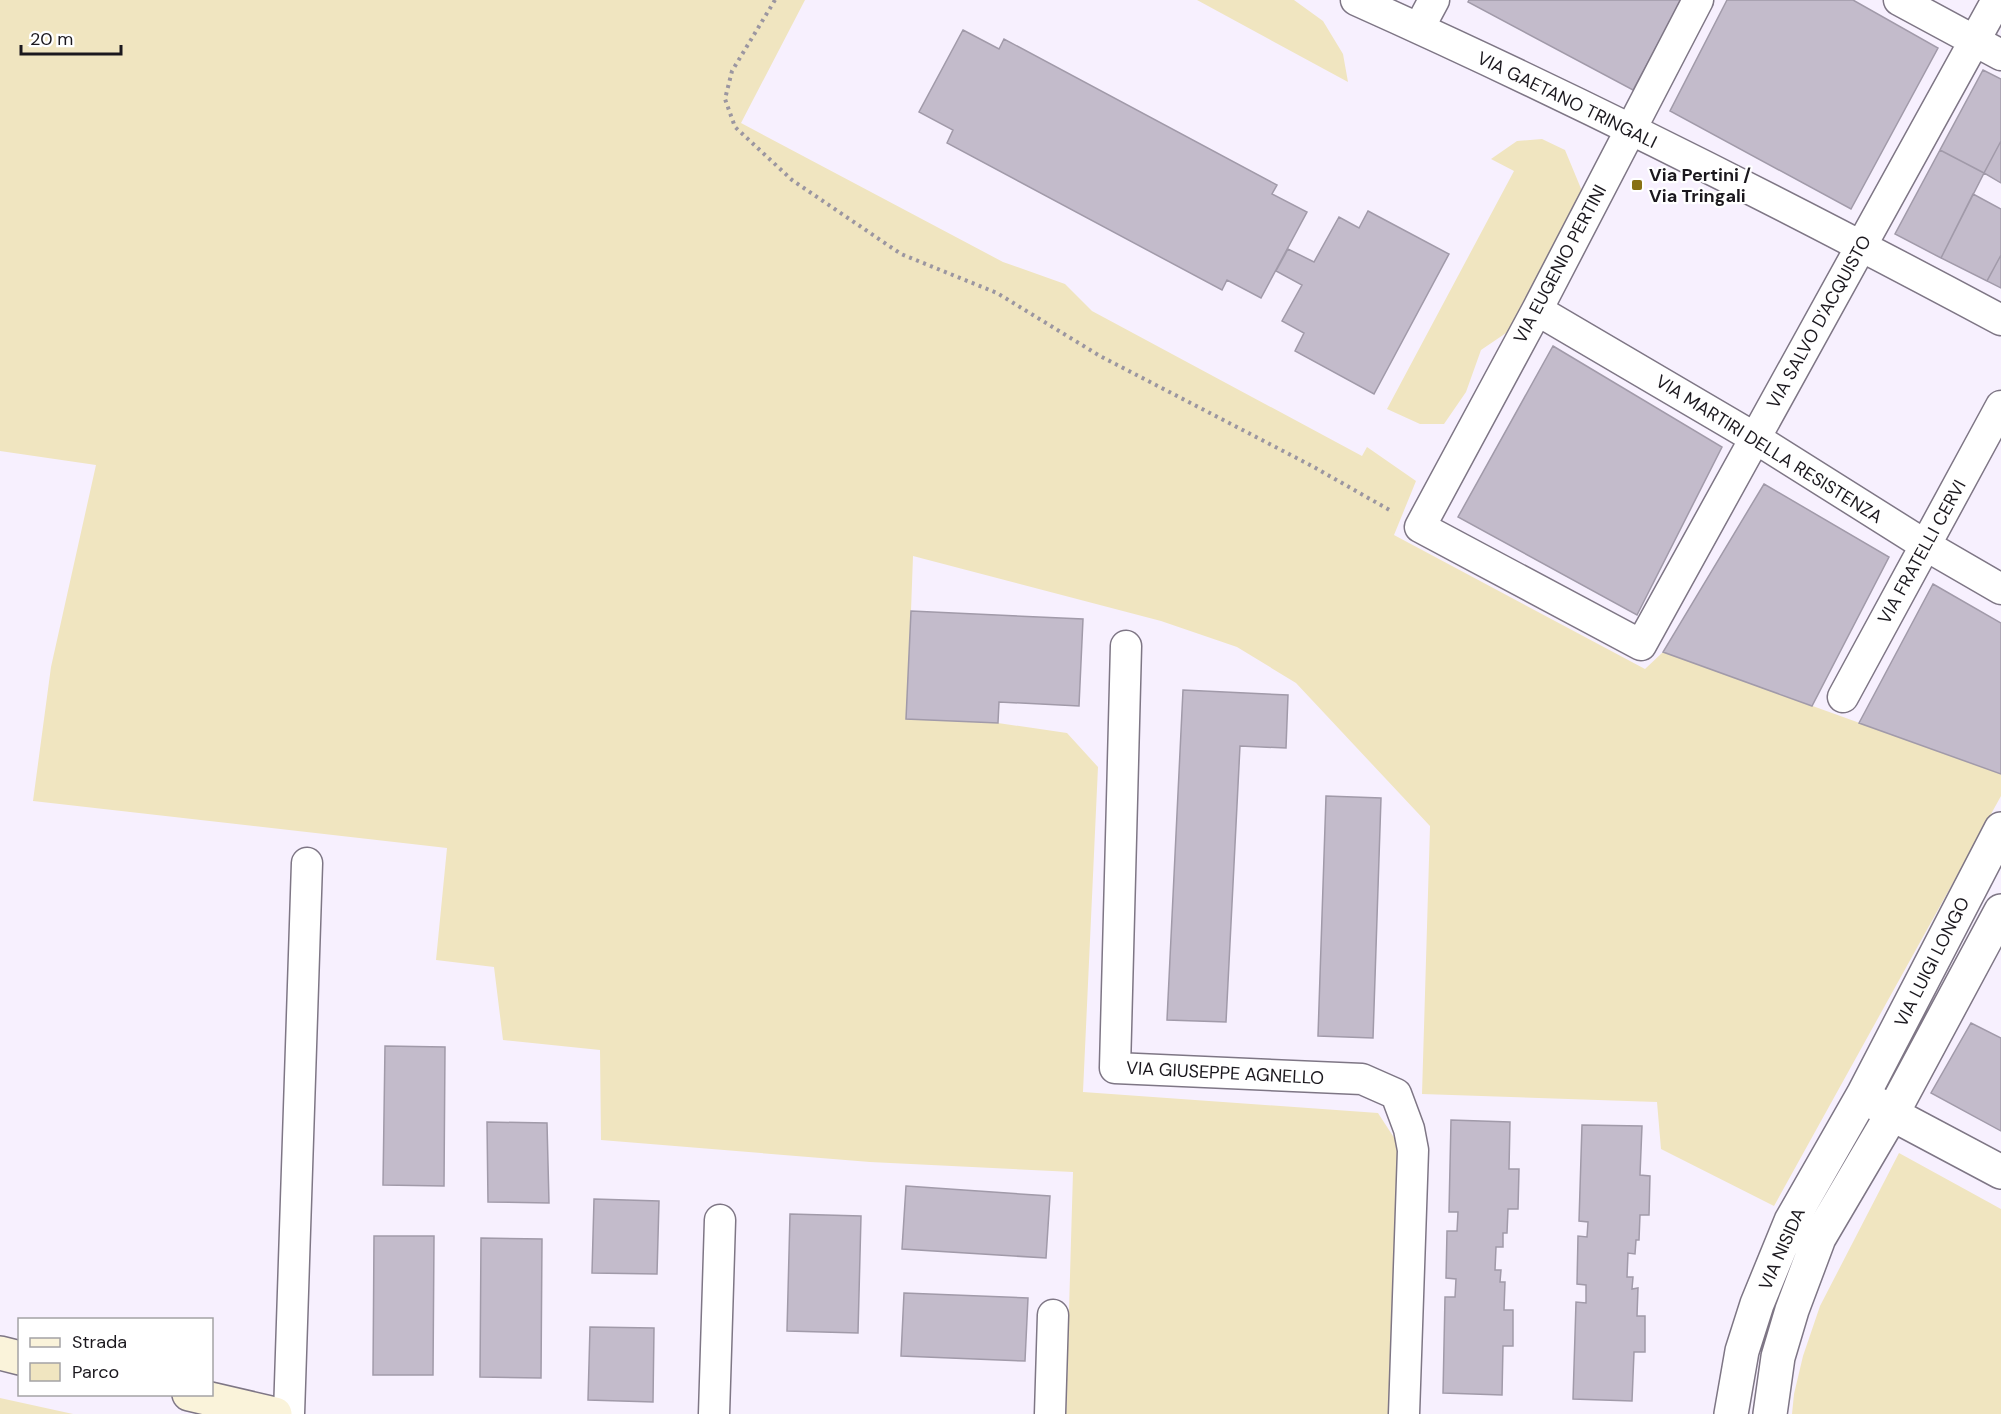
<svg xmlns="http://www.w3.org/2000/svg" width="2001" height="1414" font-family="'DM Sans',sans-serif">
	<style>
		.green { fill: #f0e5c0 }
		.building { fill: #c3bbcb; stroke: #a19aa9; stroke-width: 1.5 }
		.lines { fill: none; stroke-linecap: round; stroke-linejoin: round }
		.minor-casing { stroke: #7e7685; stroke-width: 33 }
		.tertiary-casing { stroke: #7e7685; stroke-width: 36 }
		.secondary-casing { stroke: #7e7685; stroke-width: 36 }
		.path { stroke: #9b96a0; stroke-width: 4; stroke-dasharray: 3 4.5; stroke-linecap: butt }
		.minor { stroke: #fff; stroke-width: 30 }
		.tertiary { stroke: #fff; stroke-width: 33 }
		.secondary { stroke: #faf3da; stroke-width: 33 }
		.poi-dot { fill: #887112; stroke: #fff; stroke-width: 2 }
		.labels { text-anchor: middle; dominant-baseline: central; stroke-width: 4.5; stroke-linejoin: round; paint-order: stroke }
		.street-label { font-size: 18px; fill: #1b181e; stroke: #fff }
		.poi-label { font-size: 18px; font-weight: bold; fill: #1b181e; stroke: #fff; text-anchor: start }
	</style>
	<rect width="100%" height="100%" fill="#f7f0fe"/>
	<!-- green -->
	<path class="green" d="M0 0H805L741 123 1003 262 1065 284 1092 311 1362 456 1367 447 1416 481 1394 535 1645 669 1663 652 2001 774V796L1774 1206 1661 1149 1657 1102 1422 1094 1430 826 1296 683 1237 647 1161 621 913 556 911 611 998 723 1067 733 1098 767 1083 1092 1378 1113 1404 1153 1391 1414H1066L1073 1172 870 1162 601 1140 600 1050 503 1040 494 967 436 960 447 848 33 801 51 667 96 465 0 451Z
		M1197 0H1294L1323 21 1343 54 1348 82Z
		M1542 139 1565 150 1582 191 1509 331 1481 350 1466 392 1444 424H1420L1387 409 1514 171 1491 159 1517 141Z
		M1899 1153 2001 1209V1414H1792L1794 1394 1803 1356 1820 1306Z
		M0 1398 73 1414H0Z"/>
	<!-- building -->
	<path class="building" d="M1469 0H1682L1633 90 1468 2Z
		M1727 0H1853L1938 48 1851 209 1670 111Z
		M963 30 999 49 1004 39 1277 185 1272 194 1307 212 1261 298 1227 280 1222 290 947 143 953 130 919 112Z
		M1983 70 2001 79V141L1984 173 1940 150Z
		M2001 141V183L1984 173Z
		M1940 150 1984 173 1941 258 1895 234Z
		M1973 194 2001 209V255L1987 281 1941 258Z
		M1368 211 1449 254 1374 394 1295 351 1304 333 1282 321 1302 285 1276 271 1288 249 1314 262 1339 217 1359 228Z
		M2001 255V288L1987 281Z
		M1553 346 1722 447 1637 615 1458 517Z
		M1764 484 1889 557 1812 706 1663 652Z
		M1933 584 2001 623V774L1859 723Z
		M911 611 1083 619 1079 706 999 702 998 723 906 719Z
		M1183 690 1288 695 1286 748 1240 746 1226 1022 1167 1020Z
		M1326 796 1381 798 1373 1038 1318 1036Z
		M1971 1023 2001 1038V1131L1931 1093Z
		M385 1046 445 1047 444 1186 383 1185Z
		M1451 1120 1510 1122 1509 1169H1519L1518 1209H1508L1507 1233H1503V1247H1496L1495 1270H1501L1500 1282H1505L1504 1310H1513V1346H1503L1502 1395 1443 1393 1445 1297H1455L1456 1279 1446 1278 1447 1231H1457L1458 1212H1449Z
		M487 1122 547 1123 549 1203 488 1202Z
		M1582 1125 1642 1126 1640 1175 1650 1176 1649 1215H1640L1639 1240H1636L1635 1254 1628 1253 1627 1277H1633L1632 1289 1638 1288 1637 1316H1645V1352H1634L1632 1401 1573 1399 1576 1302 1586 1303V1285L1577 1284 1578 1236 1587 1237 1588 1222 1579 1221Z
		M906 1186 1050 1196 1046 1258 902 1249Z
		M594 1199 659 1201 657 1274 592 1273Z
		M790 1214 861 1216 858 1333 787 1331Z
		M374 1236H434L433 1375H373Z
		M481 1238 542 1239 541 1378 480 1377Z
		M904 1293 1028 1298 1025 1361 901 1356Z
		M590 1327 654 1328 653 1402 588 1400Z"/>
	<g class="lines">
		<defs>
			<path id="minor" d="M1356 0C1575 98 1790 207 2001 320
				M1698 0 1537 310 1420 527 1641 645 1997 0
				M1899 0 2001 55
				M1419 28 1434 0
				M1537 310 1755 438 1925 545 2001 589
				M1126 646 1115 1068 1362 1079 1396 1094 1409 1129 1413 1150 1404 1414
				M1843 697 2001 406
				M289 1414 307 863
				M714 1414 720 1220
				M1050 1414 1053 1315"/>
			<path id="tertiary" d="M1874 1102 1892 1114 2001 1172
				M1731 1414 1742 1351 1757 1304 1791 1221 1863 1095 2001 829
				M1770 1414 1778 1357 1792 1310 1819 1238 1892 1114 2001 911"/>
			<path id="secondary" d="M0 1353 20 1358
				M189 1394 275 1414"/>
		</defs>
		<!-- minor casing -->
		<use href="#minor" class="minor-casing"/>
		<!-- tertiary casing -->
		<use href="#tertiary" class="tertiary-casing"/>
		<!-- secondary casing -->
		<use href="#secondary" class="secondary-casing"/>
		<!-- path -->
		<path class="path" d="M775 0 732 71 725 99 735 127 792 180 901 254 997 293 1100 356 1312 466 1393 512"/>
		<!-- minor -->
		<use href="#minor" class="minor"/>
		<!-- tertiary -->
		<use href="#tertiary" class="tertiary"/>
		<!-- secondary -->
		<use href="#secondary" class="secondary"/>
	</g>
	<!-- markers -->
	<rect class="poi-dot" x="1631" y="179" width="12" height="12" rx="3"/>
	<g class="labels">
		<!-- street labels -->
		<g class="street-label">
			<text transform="translate(1567 100) rotate(26)">VIA GAETANO TRINGALI</text>
			<text transform="translate(1560 264) rotate(-62)">VIA EUGENIO PERTINI</text>
			<text transform="translate(1819 322) rotate(-61)">VIA SALVO D'ACQUISTO</text>
			<text transform="translate(1769 449) rotate(32)">VIA MARTIRI DELLA RESISTENZA</text>
			<text transform="translate(1922 552) rotate(-61)">VIA FRATELLI CERVI</text>
			<text transform="translate(1932 962) rotate(-63)">VIA LUIGI LONGO</text>
			<text transform="translate(1225 1073) rotate(3)">VIA GIUSEPPE AGNELLO</text>
			<text transform="translate(1782 1249) rotate(-66)">VIA NISIDA</text>
		</g>
		<!-- poi labels -->
		<g class="poi-label">
			<text x="1649" y="175">Via Pertini /<tspan x="1649" dy="21">Via Tringali</tspan></text>
		</g>
	</g>
	<!-- legend -->
	<rect x="18" y="1318" width="195" height="78" fill="#ffffff" stroke="#a4a3a5" stroke-width="1.5"/>
	<rect x="30" y="1338" width="30" height="9" fill="#faf3da" stroke="#a4a3a5" stroke-width="1.5"/>
	<text x="72" y="1348" font-size="18" fill="#1b181e">Strada</text>
	<rect x="30" y="1363" width="30" height="18" fill="#f0e5c0" stroke="#a4a3a5" stroke-width="1.5"/>
	<text x="72" y="1378" font-size="18" fill="#1b181e">Parco</text>
	<!-- scale -->
	<path d="M21 45v9h100v-9" fill="none" stroke="#1b181e" stroke-width="3"/>
	<text x="30" y="45" font-size="18" fill="#1b181e" stroke="#ffffff" stroke-width="4.5" paint-order="stroke">20 m</text>
</svg>
